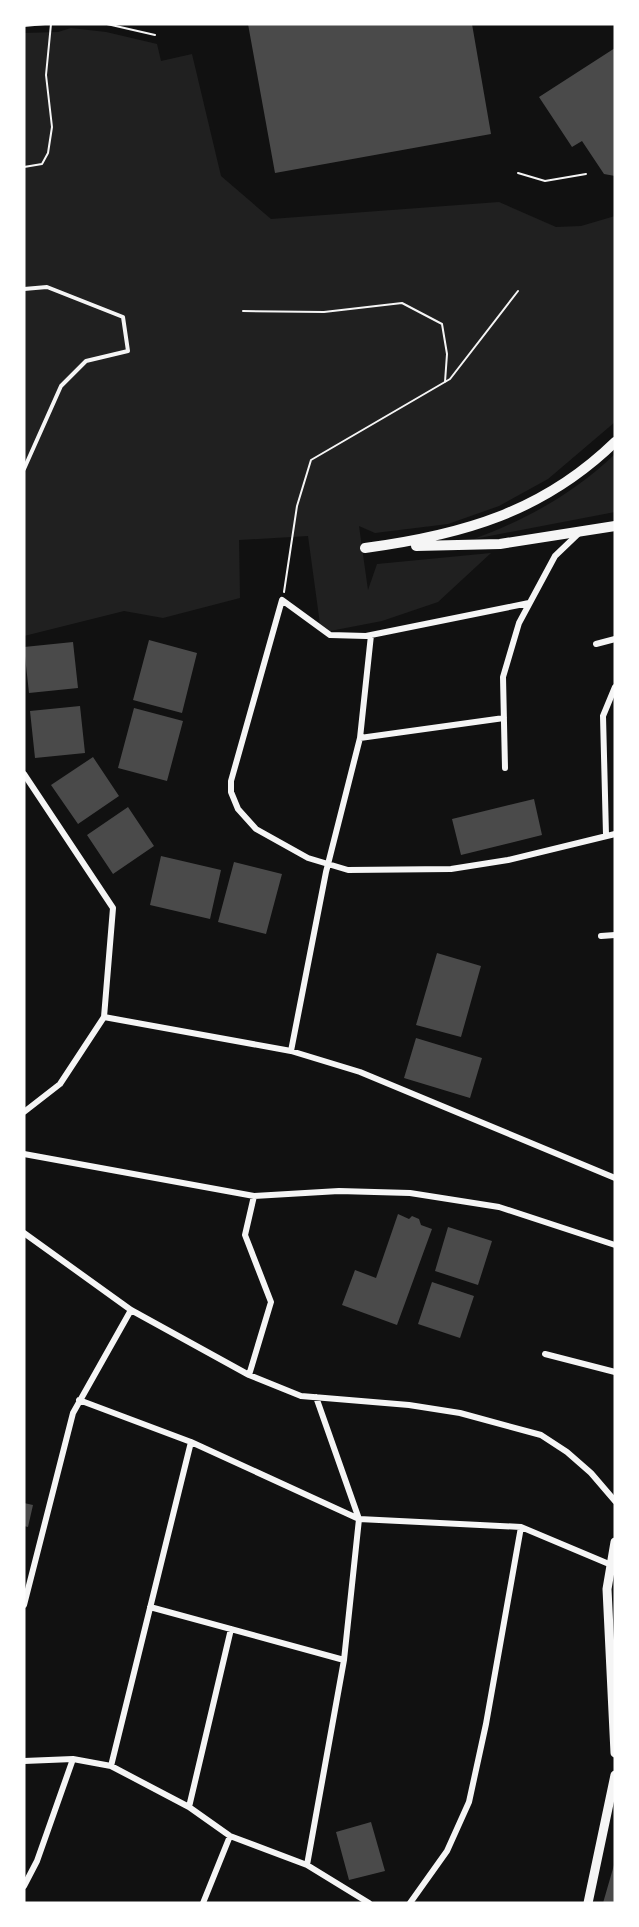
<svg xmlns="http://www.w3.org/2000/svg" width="639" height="1927" font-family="'Noto Sans',sans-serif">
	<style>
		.green { fill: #202020 }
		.building { fill: #4a4a4a }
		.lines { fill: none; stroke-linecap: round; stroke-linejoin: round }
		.path { stroke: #f5f5f5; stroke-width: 2 }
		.service { stroke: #f5f5f5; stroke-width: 4 }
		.minor { stroke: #f5f5f5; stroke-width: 6 }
		.tertiary { stroke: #f5f5f5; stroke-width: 9 }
		.primary { stroke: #f5f5f5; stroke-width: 10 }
	</style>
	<rect width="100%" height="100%" fill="#111"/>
	<!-- green -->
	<path class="green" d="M71 28 106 32 157 44 161 61 192 54 221 176 271 219 499 202 556 227 581 226 615 216V422L548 479 499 506 448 524 375 533 359 526 368 590 377 564 491 553 438 602 382 621 330 631 320 624 308 536 239 540 240 598 163 618 124 611 24 636V33L58 32Z
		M615 454V512L474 539C529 518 573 494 615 454Z"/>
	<!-- building -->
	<path class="building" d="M248 24H472L491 134 275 173Z
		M615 48V176L604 174 582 141 572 147 539 97Z
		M149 640 197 653 182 713 133 700Z
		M73 642 78 688 29 693 24 647Z
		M80 706 85 753 35 758 30 711Z
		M134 708 183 721 167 781 118 768Z
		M93 757 119 796 78 824 51 785Z
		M534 799 542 835 461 855 452 819Z
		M128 807 154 846 113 874 87 835Z
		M161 856 221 870 210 919 150 905Z
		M234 862 282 874 266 934 218 922Z
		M437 953 481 966 461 1037 416 1025Z
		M416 1038 482 1058 470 1098 404 1078Z
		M398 1214 409 1219 412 1216 419 1219 421 1225 432 1229 397 1325 342 1305 355 1270 376 1278Z
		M448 1227 492 1241 478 1285 435 1271Z
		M432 1282 474 1296 460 1338 418 1324Z
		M24 1503 33 1505 28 1527 24 1526Z
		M371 1822 385 1871 349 1880 336 1832Z
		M614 1865 615 1903H603Z"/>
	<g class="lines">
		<!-- path -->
		<path class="path" d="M107 24 155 35
			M24 26 45 24
			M24 167 42 164 48 153 52 127 46 75 51 24
			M518 173 545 181 586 174
			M243 311 324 312 402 303 442 324 447 354 445 382
			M284 592 297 506 311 460 450 379 518 291"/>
		<!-- service -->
		<path class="service" d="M24 289 47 287 123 317 128 351 86 361 61 386 24 469"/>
		<!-- minor -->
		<path class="minor" d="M529 603 366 636 330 635 282 600 231 781V792L238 809 256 829 308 858 348 870 451 869 508 860 615 834
			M596 644 615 639
			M360 738 504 718
			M505 768 503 677 519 623 555 556 578 534
			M24 774 113 908 104 1017 60 1084 24 1112
			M606 835 603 716 615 687
			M601 936 615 935
			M104 1017 291 1051 360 1072 615 1178
			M291 1051 326 872 360 738 371 635
			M24 1154 254 1196 339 1191 410 1193 499 1207 615 1245
			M24 1233 131 1310 249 1375 301 1396 409 1405 460 1413 541 1435 567 1452 591 1473 615 1501
			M545 1354 615 1372
			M249 1375 271 1302 245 1235 254 1196
			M79 1400 191 1442 359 1519 521 1527 609 1564
			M24 1605 73 1413 131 1310
			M150 1607 344 1660
			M24 1761 73 1759 111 1766 189 1807 230 1836 307 1865 369 1903
			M111 1766 191 1442
			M189 1807 231 1629
			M307 1865 344 1660 359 1519 316 1397
			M24 1886 37 1861 73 1759
			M203 1903 230 1836
			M410 1903 447 1851 469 1802 486 1724 521 1527"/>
		<!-- tertiary -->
		<path class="tertiary" d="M615 1542 607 1589 615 1753
			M588 1903 615 1775"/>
		<!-- primary -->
		<path class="primary" d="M416 546 500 544 615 526
			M365 548C462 535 543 512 615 442"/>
	</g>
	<!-- border -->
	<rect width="639" height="1927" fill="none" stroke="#ffffff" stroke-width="51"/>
</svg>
